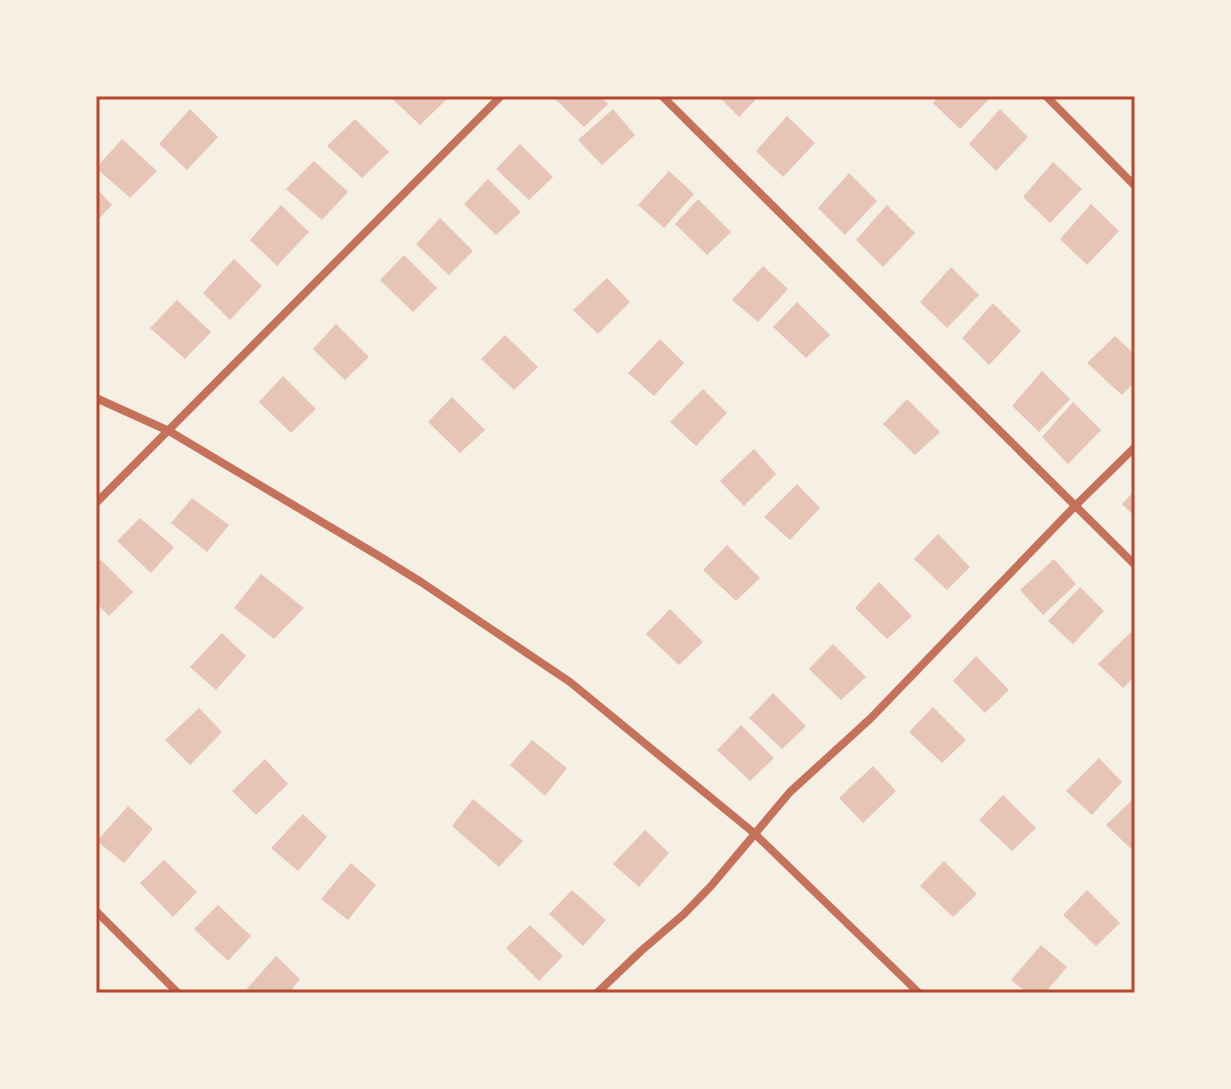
<svg xmlns="http://www.w3.org/2000/svg" width="1231" height="1089" font-family="Merriweather,serif">
	<style>
		.building { fill: #e6c5b7 }
		.lines { fill: none; stroke-linecap: round; stroke-linejoin: round }
		.minor { stroke: #c5725c; stroke-width: 8 }
		.neatline { fill: none; stroke: #b5482f; stroke-width: 3 }
	</style>
	<rect width="100%" height="100%" fill="#f6efe4"/>
	<!-- building -->
	<path class="building" d="M389 96H444L447 99 420 125Z
		M552 96H600L608 104 584 127Z
		M718 96H759L739 117Z
		M939 96H992L960 129 933 103Z
		M190 109 218 137 187 170 159 144Z
		M613 109 635 135 602 165 578 140Z
		M1000 109 1028 137 996 171 969 144Z
		M787 116 815 143 783 177 756 151Z
		M355 119 389 152 362 178 327 146Z
		M122 139 157 171 130 198 96 168Z
		M520 144 553 177 529 200 496 169Z
		M314 161 348 192 322 220 286 189Z
		M1053 162 1082 189 1050 223 1023 197Z
		M669 171 694 194 664 228 638 205Z
		M849 173 877 201 845 235 818 208Z
		M488 179 521 212 496 235 464 204Z
		M96 188 112 205 96 222Z
		M698 199 731 232 707 255 675 224Z
		M1091 204 1119 231 1087 265 1060 239Z
		M281 205 309 232 277 266 250 240Z
		M887 205 915 233 883 267 856 240Z
		M440 218 473 251 449 275 416 244Z
		M404 255 437 288 413 312 380 280Z
		M234 259 262 286 230 320 203 293Z
		M763 266 788 289 758 322 732 300Z
		M951 267 979 295 947 328 920 302Z
		M607 278 630 302 598 334 573 310Z
		M177 300 211 332 185 359 150 328Z
		M797 302 830 335 806 358 773 327Z
		M993 303 1021 331 989 365 962 338Z
		M336 324 369 357 345 380 313 349Z
		M505 335 538 367 514 390 481 359Z
		M1115 336 1135 355V382L1122 395 1087 363Z
		M660 339 684 363 654 396 628 373Z
		M1042 371 1070 399 1039 432 1012 406Z
		M283 376 316 409 291 433 259 402Z
		M703 389 727 413 696 446 670 422Z
		M452 397 485 430 460 453 428 422Z
		M907 399 940 432 915 455 883 424Z
		M1073 402 1101 430 1068 464 1042 437Z
		M754 449 776 474 744 506 720 481Z
		M797 484 820 508 790 540 764 517Z
		M1135 490V517L1122 504Z
		M192 498 229 525 207 552 171 523Z
		M140 518 174 547 151 573 117 541Z
		M938 534 970 567 947 590 914 559Z
		M727 545 760 578 736 601 703 570Z
		M1054 559 1076 584 1043 615 1020 590Z
		M101 560 133 592 109 616 96 603V565Z
		M261 574 304 608 274 639 234 608Z
		M879 582 912 616 887 639 855 608Z
		M1080 587 1104 611 1073 644 1048 621Z
		M670 609 703 642 679 665 646 634Z
		M1131 632 1135 636V676L1123 688 1098 664Z
		M222 633 246 656 216 690 190 667Z
		M833 644 866 677 841 700 809 669Z
		M976 656 1009 690 985 713 953 681Z
		M773 693 806 726 782 749 749 718Z
		M933 707 966 740 942 763 909 732Z
		M199 708 222 732 190 765 165 740Z
		M741 725 774 758 750 781 717 750Z
		M532 740 567 768 545 796 510 765Z
		M1099 758 1122 782 1092 815 1066 791Z
		M265 759 288 784 256 815 232 791Z
		M873 766 896 791 863 823 839 798Z
		M1003 795 1036 828 1012 851 979 820Z
		M1135 797V845L1131 849 1106 825Z
		M473 799 523 841 499 867 452 826Z
		M128 806 153 829 124 863 97 841Z
		M303 814 327 837 298 871 271 848Z
		M645 830 669 853 639 887 613 864Z
		M164 860 197 892 173 917 140 883Z
		M944 861 977 894 953 917 920 886Z
		M351 863 376 885 348 920 321 899Z
		M572 890 606 920 583 946 549 914Z
		M1087 890 1120 923 1096 946 1063 915Z
		M218 905 251 936 228 961 194 929Z
		M530 925 563 956 539 981 506 948Z
		M1041 945 1067 967 1045 993H1027L1011 980Z
		M276 956 300 979 289 993H247L245 991Z"/>
	<g class="lines">
		<!-- minor -->
		<path class="minor" d="M662 96 1135 565
			M1046 96 1135 186
			M96 398 169 431 379 556 421 582 570 682 754 833 919 993
			M96 503 501 96
			M96 911 178 993
			M597 993 641 951 684 914 711 886 790 792 871 718 1076 505 1135 447"/>
	</g>
	<!-- border -->
	<rect width="1231" height="1089" fill="none" stroke="#f6efe4" stroke-width="196"/>
	<rect x="98" y="98" width="1035" height="893" class="neatline"/>
</svg>
